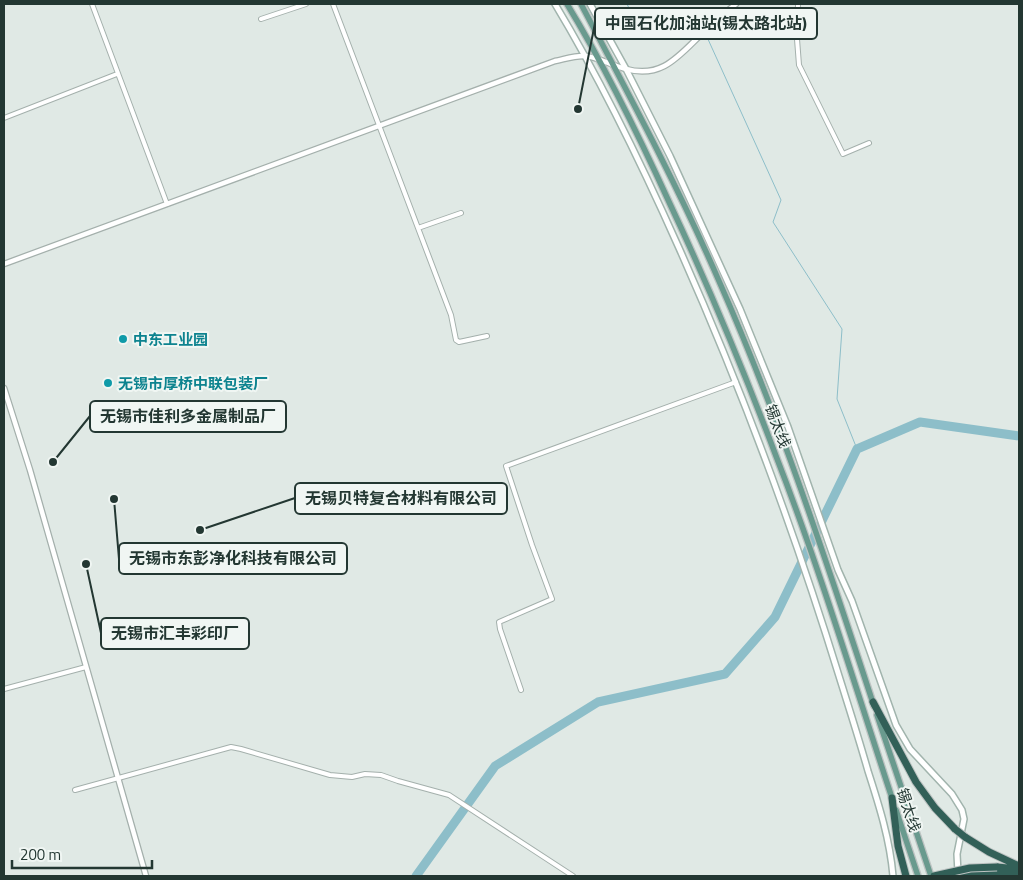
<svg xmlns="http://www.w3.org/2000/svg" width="1023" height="880" font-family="'Titillium Web','Noto Sans SC',sans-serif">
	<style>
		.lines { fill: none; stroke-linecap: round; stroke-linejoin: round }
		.stream { stroke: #8dbec9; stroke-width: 1 }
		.river { stroke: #8dbec9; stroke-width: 9 }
		.minor-casing { stroke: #a4b0ac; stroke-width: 6 }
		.tertiary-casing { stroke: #a4b0ac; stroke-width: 7 }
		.secondary-casing { stroke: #a1b4ad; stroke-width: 8 }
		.primary-casing { stroke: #bdc3c2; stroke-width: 8 }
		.motorway-casing { stroke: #bdc3c2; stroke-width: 9 }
		.minor { stroke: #fff; stroke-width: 4 }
		.tertiary { stroke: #fff; stroke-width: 4.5 }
		.secondary { stroke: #fff; stroke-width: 5 }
		.primary { stroke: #699a8e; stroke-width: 5.5 }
		.motorway { stroke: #326058; stroke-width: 7 }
		.motorway-bridge-casing { stroke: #bdc3c2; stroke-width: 9; stroke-linecap: butt }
		.motorway-bridge { stroke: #326058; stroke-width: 7 }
		.culture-dot { fill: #0f9aa8; stroke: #f0f6f3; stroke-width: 2 }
		.labels { text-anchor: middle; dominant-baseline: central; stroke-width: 4; stroke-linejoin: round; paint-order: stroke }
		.culture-label { font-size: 15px; font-weight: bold; fill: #0d838f; stroke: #f0f6f3; text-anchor: start }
		.street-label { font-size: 15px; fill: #233732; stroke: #f0f6f3 }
		.leader { fill: none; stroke: #233732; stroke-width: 2 }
		.callout-dot { fill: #233732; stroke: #f0f6f3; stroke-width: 2 }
		.callout { fill: #f0f6f3; stroke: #233732; stroke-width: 2 }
		.callout-label { font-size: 16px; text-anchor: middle; font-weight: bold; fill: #233732 }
	</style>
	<rect width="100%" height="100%" fill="#e0e9e5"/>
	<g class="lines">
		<!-- stream -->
		<path class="stream" d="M627 4 639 29 681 28 700 35
			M704 36 707 37 781 200 773 222 842 329 837 399 857 449"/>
		<!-- river -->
		<path class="river" d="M416 876 495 766 598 702 725 674 775 617 857 449 920 422 1019 436"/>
		<defs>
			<path id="minor" d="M92 4 167 204
				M333 4 418 228
				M798 4 797 39 799 65 843 154 869 143
				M261 19 306 4
				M4 118 117 74
				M461 213 418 228 451 315 456 340 459 342 487 336
				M4 689 86 667
				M521 690 500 629 499 622 552 599 532 545 506 466 736 382
				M75 790 231 747 241 749 330 775 352 777 365 774 381 775 398 781 449 795 573 876"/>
			<path id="tertiary" d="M4 264 555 61C565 59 576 55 586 56 600 58 613 66 626 69 665 80 682 51 707 29 716 20 726 12 736 4
				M4 388 30 470 146 876"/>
			<path id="secondary" d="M555 4C602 82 642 165 679 248 741 387 794 530 839 676 849 708 859 739 868 771 879 805 890 840 893 876
				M590 4 626 69 670 156 740 309 788 427 838 570 852 601 896 725 910 749 952 794 962 810 964 819 957 854 958 873"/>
			<path id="primary" d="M567 4C606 68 639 136 670 204 709 287 744 371 776 456 820 569 855 686 893 801
				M581 4C629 95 678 186 719 281 780 419 827 563 874 706
				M877 715 931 876
				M896 810 918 876"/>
			<path id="motorway" d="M873 702 916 782 935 808 955 829
				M892 798 898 846 906 876
				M965 837 989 852 1019 866
				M997 867 1019 869
				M960 876 995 873 1019 875"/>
		</defs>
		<!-- minor casing -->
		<use href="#minor" class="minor-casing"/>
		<!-- tertiary casing -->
		<use href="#tertiary" class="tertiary-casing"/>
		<!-- secondary casing -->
		<use href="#secondary" class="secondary-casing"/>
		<!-- primary casing -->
		<use href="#primary" class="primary-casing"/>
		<!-- motorway casing -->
		<use href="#motorway" class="motorway-casing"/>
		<!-- minor -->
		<use href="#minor" class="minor"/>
		<!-- tertiary -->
		<use href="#tertiary" class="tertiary"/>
		<!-- secondary -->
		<use href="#secondary" class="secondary"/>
		<!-- primary -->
		<use href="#primary" class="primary"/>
		<!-- motorway -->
		<use href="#motorway" class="motorway"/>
		<defs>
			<path id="motorway-bridge" d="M955 829 965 837
				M934 876 970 868 997 867"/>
		</defs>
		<!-- motorway-bridge casing -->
		<use href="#motorway-bridge" class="motorway-bridge-casing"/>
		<!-- motorway-bridge -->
		<use href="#motorway-bridge" class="motorway-bridge"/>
	</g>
	<!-- markers -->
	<g class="culture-dot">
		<circle cx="123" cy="339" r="5"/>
		<circle cx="108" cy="383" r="5"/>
	</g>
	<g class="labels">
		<!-- culture labels -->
		<g class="culture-label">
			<text x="133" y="339">中东工业园</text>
			<text x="118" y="383">无锡市厚桥中联包装厂</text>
		</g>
		<!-- street labels -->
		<g class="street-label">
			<text transform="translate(778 426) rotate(69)">锡太线</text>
			<text transform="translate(909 810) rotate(72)">锡太线</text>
		</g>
	</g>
	<!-- callouts -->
	<path class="leader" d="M578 109L595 23M53 462L90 416M200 530L295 498M114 499L119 559M86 564L101 633"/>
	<g class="callout-dot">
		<circle cx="578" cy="109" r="5"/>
		<circle cx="53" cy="462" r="5"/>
		<circle cx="200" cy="530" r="5"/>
		<circle cx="114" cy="499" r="5"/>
		<circle cx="86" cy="564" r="5"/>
	</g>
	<g class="callout">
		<rect x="595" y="8" width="222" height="31" rx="5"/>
		<rect x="90" y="401" width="196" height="31" rx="5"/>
		<rect x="295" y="483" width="212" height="31" rx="5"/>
		<rect x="119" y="543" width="228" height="31" rx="5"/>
		<rect x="101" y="618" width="148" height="31" rx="5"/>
	</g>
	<g class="callout-label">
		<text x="706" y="29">中国石化加油站(锡太路北站)</text>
		<text x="188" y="422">无锡市佳利多金属制品厂</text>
		<text x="401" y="504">无锡贝特复合材料有限公司</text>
		<text x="233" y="564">无锡市东彭净化科技有限公司</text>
		<text x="175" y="639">无锡市汇丰彩印厂</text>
	</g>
	<!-- border -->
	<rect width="1023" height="880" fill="none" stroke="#233732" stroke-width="10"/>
	<!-- scale -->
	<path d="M12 860v8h140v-8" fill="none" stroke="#233732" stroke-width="2.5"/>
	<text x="20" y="860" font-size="15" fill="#233732" stroke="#f0f6f3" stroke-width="4" paint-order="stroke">200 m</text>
</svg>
